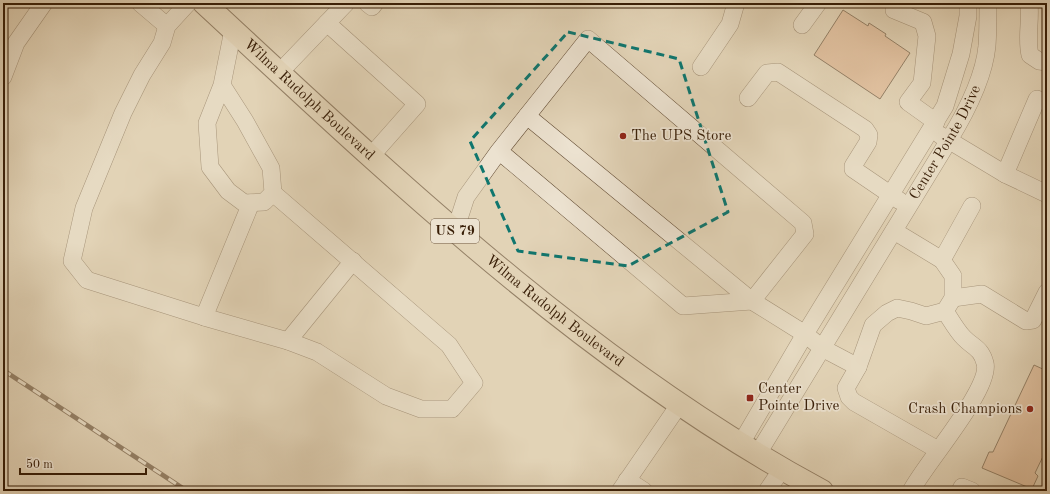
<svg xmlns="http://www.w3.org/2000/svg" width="1050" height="494" font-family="'Old Standard TT',serif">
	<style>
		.building { fill: #e2b08b; stroke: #381e07 }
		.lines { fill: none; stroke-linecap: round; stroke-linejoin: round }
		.minor-casing { stroke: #624b33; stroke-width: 18 }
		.highway-casing { stroke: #381e07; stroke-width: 24 }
		.minor { stroke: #ece2d0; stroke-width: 17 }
		.highway { stroke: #e2d3b7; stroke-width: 22 }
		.rail-casing { stroke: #381e07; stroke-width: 4.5 }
		.rail { stroke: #ece2d0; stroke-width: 3; stroke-dasharray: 9; stroke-linecap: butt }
		.marked { fill: none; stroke: #0f766e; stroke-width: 3; stroke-dasharray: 8 5; stroke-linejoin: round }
		.poi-dot { fill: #8f2418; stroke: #ece2d0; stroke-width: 1.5 }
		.labels { text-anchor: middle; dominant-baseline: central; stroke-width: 3.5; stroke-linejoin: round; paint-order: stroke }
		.shield { fill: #ece2d0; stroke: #6e5943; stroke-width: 1 }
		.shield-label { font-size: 14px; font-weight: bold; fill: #381e07 }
		.street-label { font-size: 15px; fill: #381e07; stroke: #ece2d0 }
		.poi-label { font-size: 15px; fill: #381e07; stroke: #ece2d0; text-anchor: start }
	</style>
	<rect width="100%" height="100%" fill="#e2d3b7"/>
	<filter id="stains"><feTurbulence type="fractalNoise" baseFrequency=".005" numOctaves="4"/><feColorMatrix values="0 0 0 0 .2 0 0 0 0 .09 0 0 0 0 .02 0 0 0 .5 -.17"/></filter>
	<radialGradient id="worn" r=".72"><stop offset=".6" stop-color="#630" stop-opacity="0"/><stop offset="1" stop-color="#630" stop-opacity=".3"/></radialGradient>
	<!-- building -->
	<path class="building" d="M843 10 868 26 869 23 886 34 885 36 910 53 880 99 814 55Z
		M1034 365 1047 371V448L1035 473 1038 476 1032 489 982 468 989 452H993Z"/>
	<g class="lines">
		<defs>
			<g id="minor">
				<path d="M140 3 167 26"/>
				<path d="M188 3 167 26 162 43 142 75 123 113 84 208 72 261 87 280 204 317"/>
				<path d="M367 3 372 7 375 3"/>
				<path d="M894 3V10L923 22 927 36 922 83 908 102 936 122"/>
				<path d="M1029 3C1031 20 1026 38 1030 55L1039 61 1047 62"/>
				<path d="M327 23 417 104 371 156"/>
				<path d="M802 25 818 3"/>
				<path d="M701 67 730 24 736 3"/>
				<path d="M279 73 346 3"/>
				<path d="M3 77 16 43 44 3"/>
				<path d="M222 85 207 123 210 167 228 191 244 203 264 202 273 193 271 168 245 121 222 85 233 30"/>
				<path d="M748 98 767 73 778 72 865 129 869 135 868 142 853 166V169L900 201"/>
				<path d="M527 116 752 301 805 334 822 348 858 367"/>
				<path d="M940 135 1005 174 1037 99"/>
				<path d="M1005 174 1047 194"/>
				<path d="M251 203 204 317 288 341 317 352 386 396 421 409H452L474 383 449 345 273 193"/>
				<path d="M455 231 466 197 499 151 588 39 803 223 805 234 752 301 683 306 499 151"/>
				<path d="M894 231 942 260 953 276V298L945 311 926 316 911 311 897 308 887 313 873 325 858 367 846 388 849 397 854 402 938 450"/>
				<path d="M942 260 972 206"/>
				<path d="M953 298 982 294 1026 321 1033 320 1047 292"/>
				<path d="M288 341 353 261"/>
				<path d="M740 445 805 334 945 106 961 54 968 16V3"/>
				<path id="s1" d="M757 455 949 140C965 114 984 77 987 46 988 32 988 17 988 3"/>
				<path d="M627 480 644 491"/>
				<path d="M620 491 679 405"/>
				<path d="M767 491 782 469"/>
				<path d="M911 491C924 465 992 388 985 363 981 348 974 348 964 338 957 331 951 320 945 311"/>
				<path d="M960 491 962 487 972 491"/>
			</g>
			<g id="highway">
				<path id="s2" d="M204 3C395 180 591 367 822 491"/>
			</g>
		</defs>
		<!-- minor casing -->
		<use href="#minor" class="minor-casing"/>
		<!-- highway casing -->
		<use href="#highway" class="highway-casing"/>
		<!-- minor -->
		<use href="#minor" class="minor"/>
		<!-- highway -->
		<use href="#highway" class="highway"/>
		<defs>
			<path id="rail" d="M3 370 187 491"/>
		</defs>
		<!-- rail casing -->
		<use href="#rail" class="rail-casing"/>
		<!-- rail -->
		<use href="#rail" class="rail"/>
	</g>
	<!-- marked area -->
	<path d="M0 0H1050V494H0ZM568 32 679 59 728 212 628 266 518 251 470 141Z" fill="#e2d3b7" fill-opacity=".55" fill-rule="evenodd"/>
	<path class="marked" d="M568 32 679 59 728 212 628 266 518 251 470 141Z"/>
	<!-- markers -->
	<g class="poi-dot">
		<circle cx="623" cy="136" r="4"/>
		<rect x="746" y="394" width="8" height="8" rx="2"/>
		<circle cx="1030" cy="409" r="4"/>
	</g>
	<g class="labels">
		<!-- shield labels -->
		<rect class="shield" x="431" y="219" width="48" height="24" rx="3"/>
		<g class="shield-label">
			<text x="455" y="231">US 79</text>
		</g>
		<!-- street labels -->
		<g class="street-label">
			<text stroke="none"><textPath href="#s2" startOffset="143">Wilma Rudolph Boulevard</textPath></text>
			<text stroke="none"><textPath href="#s1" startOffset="365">Center Pointe Drive</textPath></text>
			<text stroke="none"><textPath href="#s2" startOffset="467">Wilma Rudolph Boulevard</textPath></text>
		</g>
		<!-- poi labels -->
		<g class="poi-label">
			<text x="631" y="136">The UPS Store</text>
			<text x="758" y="389">Center<tspan x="758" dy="17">Pointe Drive</tspan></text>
			<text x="1022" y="409" text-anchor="end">Crash Champions</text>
		</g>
	</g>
	<!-- margin -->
	<rect width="1050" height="494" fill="none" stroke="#e2d3b7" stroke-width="16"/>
	<rect x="4" y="4" width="1042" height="486" fill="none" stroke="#381e07" stroke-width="2"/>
	<rect x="8" y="8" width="1034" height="478" fill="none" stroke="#381e07"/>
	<!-- scale -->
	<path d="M20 468v6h126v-6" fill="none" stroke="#381e07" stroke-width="2"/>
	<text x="26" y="468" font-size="12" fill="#381e07" stroke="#ece2d0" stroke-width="3" paint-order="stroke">50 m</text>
	<rect width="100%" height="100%" filter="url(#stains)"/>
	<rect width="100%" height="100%" fill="url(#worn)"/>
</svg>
